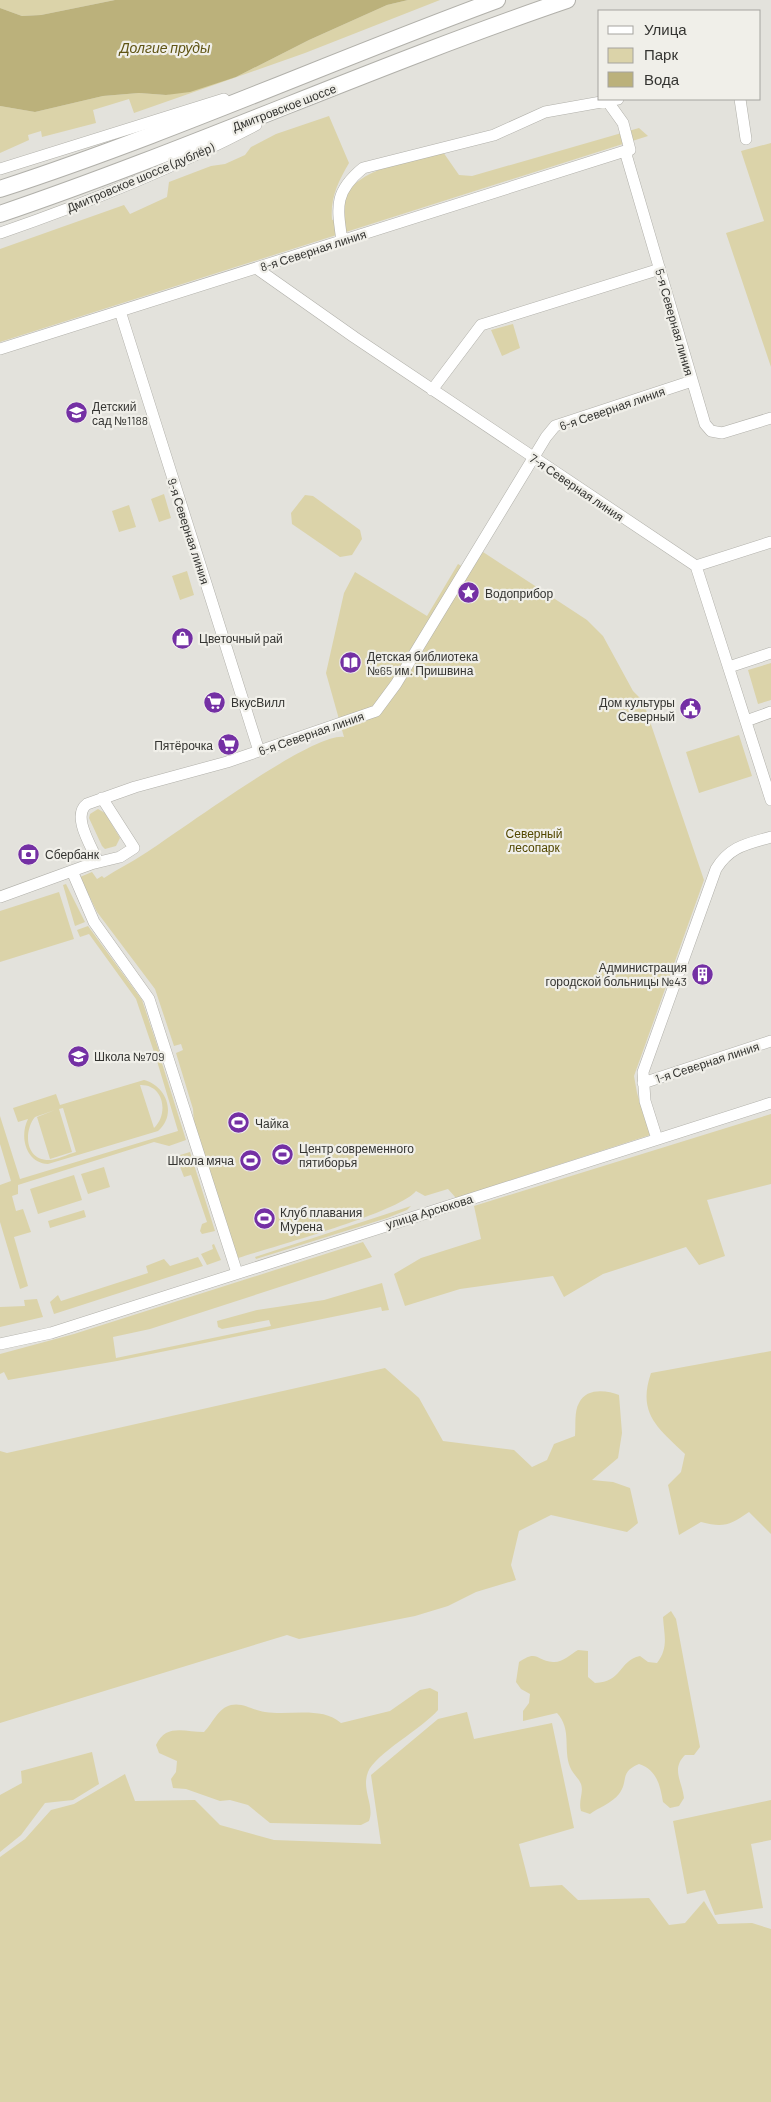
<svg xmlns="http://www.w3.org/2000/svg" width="771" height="2102" font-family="Barlow,sans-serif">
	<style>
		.green { fill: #dbd3a9; fill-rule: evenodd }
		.water { fill: #bbb17b }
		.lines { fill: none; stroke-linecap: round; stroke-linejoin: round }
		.minor-casing { stroke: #b1b0aa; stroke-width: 12 }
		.highway-casing { stroke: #b1b0aa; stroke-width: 18 }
		.minor { stroke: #fff; stroke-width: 11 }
		.highway { stroke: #fff; stroke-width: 16 }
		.labels { text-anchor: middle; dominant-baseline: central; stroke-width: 4.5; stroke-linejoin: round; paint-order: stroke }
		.street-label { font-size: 12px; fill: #343431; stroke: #f0efe9 }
		.poi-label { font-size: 12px; fill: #343431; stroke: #f0efe9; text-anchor: start }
		.park-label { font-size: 12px; fill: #524700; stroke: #f0efe9 }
		.water-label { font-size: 14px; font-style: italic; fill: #5f5414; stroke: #f0efe9 }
	</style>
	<rect width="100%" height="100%" fill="#e3e2dc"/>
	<!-- green -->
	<path class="green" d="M0 0H115L41 15 22 16 0 8Z
		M408 0H440L305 53 134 113 129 99 93 110 96 123 42 137 41 131 28 135 29 140 0 153V106L35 112 103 96 139 93 166 95 236 77 309 40 387 5Z
		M329 116 349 163C338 182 330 198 332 220L344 216C344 211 344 205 345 200 352 169 416 159 443 152L459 175 472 176 639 128 648 136 0 342V249L124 205 130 214 167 197 169 182 211 166 225 164 245 155 251 147 276 134Z
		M771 143V367L726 233 764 221 741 151Z
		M513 324 520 348 502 356 491 330Z
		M164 494 171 518 159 522 151 499Z
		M305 495 313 496 360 530 362 539 352 555 340 557 292 524 291 513Z
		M129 505 136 527 119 532 112 511Z
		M483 552 587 620 603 636 633 691 643 701 704 880 634 1076 637 1093 650 1135 456 1198 448 1189 425 1196 416 1191C400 1212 269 1248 238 1258L194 1123 193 1109 176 1053 183 1050 181 1044 174 1046 155 989 97 912 80 877 92 872 97 879 102 876 104 878C117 869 131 863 144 854 177 833 314 731 344 737L326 673 344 593 355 572 427 616 458 564 470 571Z
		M187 571 194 595 180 600 172 576Z
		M771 663V700L758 704 748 670Z
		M739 735 752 776 699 793 686 752Z
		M98 809 105 813 120 838 116 846 105 849 102 846 89 818 90 814Z
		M66 884 85 922 75 926 63 885Z
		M59 892 74 939 0 962V911Z
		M88 926 142 1000 160 1054 155 1055 136 999 89 934 80 937 77 930Z
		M161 1060 186 1140 169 1146 154 1142 18 1185V1194L12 1196 16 1211 23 1209 31 1232 14 1237 28 1286 20 1289 0 1222V1185L11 1181 0 1144V1116L20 1179 178 1131 157 1061Z
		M144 1080C167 1086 177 1115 158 1131L48 1164C26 1163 19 1137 28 1119L18 1122 13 1108 56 1094 60 1105ZM140 1085C164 1084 169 1114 154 1128ZM63 1108 76 1152C68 1154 57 1160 49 1160 24 1160 24 1130 35 1117L55 1110 37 1117 50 1159 72 1152 59 1109Z
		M771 1114V1184L707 1200 725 1256 699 1265 686 1247 603 1274 564 1297 553 1276 460 1289 405 1306 394 1274 421 1258 481 1239 474 1206Z
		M190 1152 215 1231 202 1234 200 1231 202 1224 207 1222 191 1175 184 1177 177 1159 180 1155Z
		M104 1167 110 1187 88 1194 81 1174Z
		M74 1175 82 1200 38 1214 30 1189Z
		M411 1206 407 1210 387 1218 256 1259 255 1257Z
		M84 1210 86 1217 50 1228 48 1221Z
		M363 1242 372 1257 369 1258 150 1329 113 1337 116 1358 271 1326 269 1320 222 1329 218 1327 217 1321 257 1310 324 1300 382 1283 389 1310 382 1311 381 1307 117 1361 8 1380 4 1372 0 1374V1354L74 1334Z
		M214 1244 221 1260 207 1265 201 1254 213 1249 212 1245Z
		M198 1257 203 1266 54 1314 50 1302 58 1295 61 1301 148 1273 146 1266 164 1259 170 1266Z
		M37 1299 43 1317 0 1327V1307L25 1306 24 1300Z
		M771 1351V1534L749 1512C730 1525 724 1528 701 1522L679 1535 668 1485 681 1472 685 1454C658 1428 637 1414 651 1373Z
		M385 1368 419 1398 443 1441 514 1450 532 1467 547 1460 554 1444 575 1436C576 1426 574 1411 579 1403 586 1388 606 1390 619 1395L622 1433 618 1458 592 1480 613 1482 630 1488 638 1523 627 1532 551 1515 519 1531 511 1565 516 1580 476 1592 448 1606 415 1616 299 1639 287 1635 0 1723V1451L7 1453Z
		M671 1611 676 1619 700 1747 694 1755H685C671 1769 682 1781 684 1798L679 1806 670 1808 663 1802C660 1785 657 1770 639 1764 619 1772 629 1781 619 1794 612 1803 598 1808 590 1814L581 1811C578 1801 584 1793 581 1784 578 1777 572 1773 570 1767 563 1749 572 1729 557 1713L523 1721V1711L529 1703 530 1694 521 1689 516 1682 519 1662C538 1649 536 1661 553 1662 562 1663 571 1654 578 1650L588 1651V1677L595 1683C623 1682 618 1661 640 1656L648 1662 657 1663C669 1647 664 1635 663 1617Z
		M430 1688 438 1692V1710C423 1728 375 1754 368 1772 361 1790 375 1805 369 1821L361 1825 270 1823 248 1805 230 1800 220 1801 186 1789 173 1788 171 1779 176 1772 177 1761 159 1753 156 1745C166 1723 185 1732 204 1732 213 1723 218 1708 231 1705 243 1702 254 1711 265 1712 290 1716 321 1706 341 1723L390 1711 420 1690Z
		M467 1712 474 1739 552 1723 574 1828 519 1844 530 1887 562 1885 578 1900 649 1898 669 1925 685 1923 704 1901 718 1924 752 1923 771 1929V2102H0V1857L25 1839 51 1810 74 1804 125 1774 135 1801 195 1800 220 1825 274 1840 381 1844 371 1775 438 1719Z
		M92 1752 99 1784 73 1800 45 1803 21 1835 0 1852V1795L22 1783 21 1771Z
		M771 1800V1840L751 1844 763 1908 715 1915 705 1890 687 1894 673 1821Z"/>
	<!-- water -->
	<path class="water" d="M115 0H408L387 5 309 40 236 77 190 92 166 95 139 93 103 96 35 112 0 106V8L22 16 41 15Z"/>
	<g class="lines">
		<defs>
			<path id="minor" d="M740 99 746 139
				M608 102 623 123 630 150
				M0 169 224 99
				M0 233C87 203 174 168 256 125
				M342 241C337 206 334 192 363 168L494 135 545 112 618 99
				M256 268 354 337 696 566 771 800
				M120 311 259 751
				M0 349 625 151 705 424 711 431 722 433 771 418
				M432 390 481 325 660 269
				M696 566 771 542
				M729 667 771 653
				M746 721 771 712
				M98 862C92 847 71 816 87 804L135 787 227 762 376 711 396 684 546 437 555 426 692 381
				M72 871 94 922 149 999 237 1273
				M0 897 91 864 120 857 134 848 102 798
				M643 1083 771 1041
				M657 1139 645 1101 643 1072 716 869C730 846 747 844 771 837
				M0 1344 51 1333 771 1103"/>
			<path id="highway" d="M0 189C169 134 331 61 497 0
				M0 214C191 149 376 65 567 0"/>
		</defs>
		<!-- minor casing -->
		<use href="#minor" class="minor-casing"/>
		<!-- highway casing -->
		<use href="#highway" class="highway-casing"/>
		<!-- minor -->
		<use href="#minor" class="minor"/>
		<!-- highway -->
		<use href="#highway" class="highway"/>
	</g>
	<!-- icons -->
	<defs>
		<symbol id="school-disc" viewBox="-11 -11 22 22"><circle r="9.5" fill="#7430a4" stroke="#f0efe9"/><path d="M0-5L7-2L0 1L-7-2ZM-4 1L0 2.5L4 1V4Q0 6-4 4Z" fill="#fff"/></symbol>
		<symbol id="sight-disc" viewBox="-11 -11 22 22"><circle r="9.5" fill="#7430a4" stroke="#f0efe9"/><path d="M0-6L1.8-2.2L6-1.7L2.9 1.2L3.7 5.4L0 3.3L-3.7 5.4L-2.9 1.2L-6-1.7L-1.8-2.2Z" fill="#fff"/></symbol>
		<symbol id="shop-disc" viewBox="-11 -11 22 22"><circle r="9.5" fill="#7430a4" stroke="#f0efe9"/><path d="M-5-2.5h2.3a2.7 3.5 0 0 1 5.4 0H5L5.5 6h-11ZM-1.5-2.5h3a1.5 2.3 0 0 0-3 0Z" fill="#fff"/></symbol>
		<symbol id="library-disc" viewBox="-11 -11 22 22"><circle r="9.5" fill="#7430a4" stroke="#f0efe9"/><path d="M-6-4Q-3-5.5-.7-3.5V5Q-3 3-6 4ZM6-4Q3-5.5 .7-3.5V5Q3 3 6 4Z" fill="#fff"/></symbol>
		<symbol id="supermarket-disc" viewBox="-11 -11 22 22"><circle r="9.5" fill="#7430a4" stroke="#f0efe9"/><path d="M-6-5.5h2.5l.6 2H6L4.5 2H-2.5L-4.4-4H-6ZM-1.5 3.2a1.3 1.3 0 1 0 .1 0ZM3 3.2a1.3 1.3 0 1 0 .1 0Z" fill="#fff"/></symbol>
		<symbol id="civic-disc" viewBox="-11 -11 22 22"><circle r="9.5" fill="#7430a4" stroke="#f0efe9"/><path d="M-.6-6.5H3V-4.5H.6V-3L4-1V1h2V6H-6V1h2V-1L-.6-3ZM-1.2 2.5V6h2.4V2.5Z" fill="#fff"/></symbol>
		<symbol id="bank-disc" viewBox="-11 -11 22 22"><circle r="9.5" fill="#7430a4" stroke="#f0efe9"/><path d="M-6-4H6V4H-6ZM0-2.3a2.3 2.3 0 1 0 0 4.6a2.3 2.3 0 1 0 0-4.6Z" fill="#fff"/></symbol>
		<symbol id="building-disc" viewBox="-11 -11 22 22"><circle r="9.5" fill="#7430a4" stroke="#f0efe9"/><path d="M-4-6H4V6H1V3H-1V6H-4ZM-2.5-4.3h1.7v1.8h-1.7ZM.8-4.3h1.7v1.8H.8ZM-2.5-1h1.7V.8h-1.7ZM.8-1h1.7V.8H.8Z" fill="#fff"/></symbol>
		<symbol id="stadium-disc" viewBox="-11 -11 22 22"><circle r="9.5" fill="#7430a4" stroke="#f0efe9"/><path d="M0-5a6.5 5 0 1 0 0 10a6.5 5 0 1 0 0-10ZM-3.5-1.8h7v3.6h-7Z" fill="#fff"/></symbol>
	</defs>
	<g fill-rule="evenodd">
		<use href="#school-disc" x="64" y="400" width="25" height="25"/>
		<use href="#sight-disc" x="456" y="580" width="25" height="25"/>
		<use href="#shop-disc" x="170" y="626" width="25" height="25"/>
		<use href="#library-disc" x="338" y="650" width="25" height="25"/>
		<use href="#supermarket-disc" x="202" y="690" width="25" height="25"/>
		<use href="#civic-disc" x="678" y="696" width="25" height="25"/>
		<use href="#supermarket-disc" x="216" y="732" width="25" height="25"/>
		<use href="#bank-disc" x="16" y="842" width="25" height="25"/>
		<use href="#building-disc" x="690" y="962" width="25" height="25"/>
		<use href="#school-disc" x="66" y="1044" width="25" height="25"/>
		<use href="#stadium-disc" x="226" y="1110" width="25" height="25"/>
		<use href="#stadium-disc" x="270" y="1142" width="25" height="25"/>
		<use href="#stadium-disc" x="238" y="1148" width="25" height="25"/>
		<use href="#stadium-disc" x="252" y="1206" width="25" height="25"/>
	</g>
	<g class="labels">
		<!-- street labels -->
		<g class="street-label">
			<text transform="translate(284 107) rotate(-21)">Дмитровское шоссе</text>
			<text transform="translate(140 177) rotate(-23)">Дмитровское шоссе (дублёр)</text>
			<text transform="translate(313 250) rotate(-18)">8-я Северная линия</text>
			<text transform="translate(675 322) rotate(74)">5-я Северная линия</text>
			<text transform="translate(612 408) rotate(-19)">6-я Северная линия</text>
			<text transform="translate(577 487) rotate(34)">7-я Северная линия</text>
			<text transform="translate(189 531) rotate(72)">9-я Северная линия</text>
			<text transform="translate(311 733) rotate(-19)">6-я Северная линия</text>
			<text transform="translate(707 1062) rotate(-18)">1-я Северная линия</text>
			<text transform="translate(429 1211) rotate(-17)">улица Арсюкова</text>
		</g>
		<!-- poi labels -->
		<g class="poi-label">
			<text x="92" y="406">Детский<tspan x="92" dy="14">сад №1188</tspan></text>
			<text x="485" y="593">Водоприбор</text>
			<text x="199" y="638">Цветочный рай</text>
			<text x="367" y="656">Детская библиотека<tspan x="367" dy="14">№65 им. Пришвина</tspan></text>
			<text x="231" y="702">ВкусВилл</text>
			<text x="675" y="702" text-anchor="end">Дом культуры<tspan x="675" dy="14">Северный</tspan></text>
			<text x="213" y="745" text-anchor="end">Пятёрочка</text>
			<text x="45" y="854">Сбербанк</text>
			<text x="687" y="967" text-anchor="end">Администрация<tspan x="687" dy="14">городской больницы №43</tspan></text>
			<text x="94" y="1056">Школа №709</text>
			<text x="255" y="1123">Чайка</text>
			<text x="299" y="1148">Центр современного<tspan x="299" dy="14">пятиборья</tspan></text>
			<text x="234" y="1160" text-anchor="end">Школа мяча</text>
			<text x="280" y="1212">Клуб плавания<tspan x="280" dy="14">Мурена</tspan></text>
		</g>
		<!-- park labels -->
		<g class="park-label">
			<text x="534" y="833">Северный<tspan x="534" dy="14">лесопарк</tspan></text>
		</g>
		<!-- water labels -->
		<g class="water-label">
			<text x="165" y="47">Долгие пруды</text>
		</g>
	</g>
	<!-- legend -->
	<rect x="598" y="10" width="162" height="90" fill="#f0efe9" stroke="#a5a49f"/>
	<rect x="608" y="26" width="25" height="8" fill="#ffffff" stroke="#a5a49f"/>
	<text x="644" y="35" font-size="15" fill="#343431">Улица</text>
	<rect x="608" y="48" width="25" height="15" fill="#dbd3a9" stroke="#a5a49f"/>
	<text x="644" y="60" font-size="15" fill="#343431">Парк</text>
	<rect x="608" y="72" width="25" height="15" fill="#bbb17b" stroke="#a5a49f"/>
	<text x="644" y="85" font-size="15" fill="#343431">Вода</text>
</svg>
